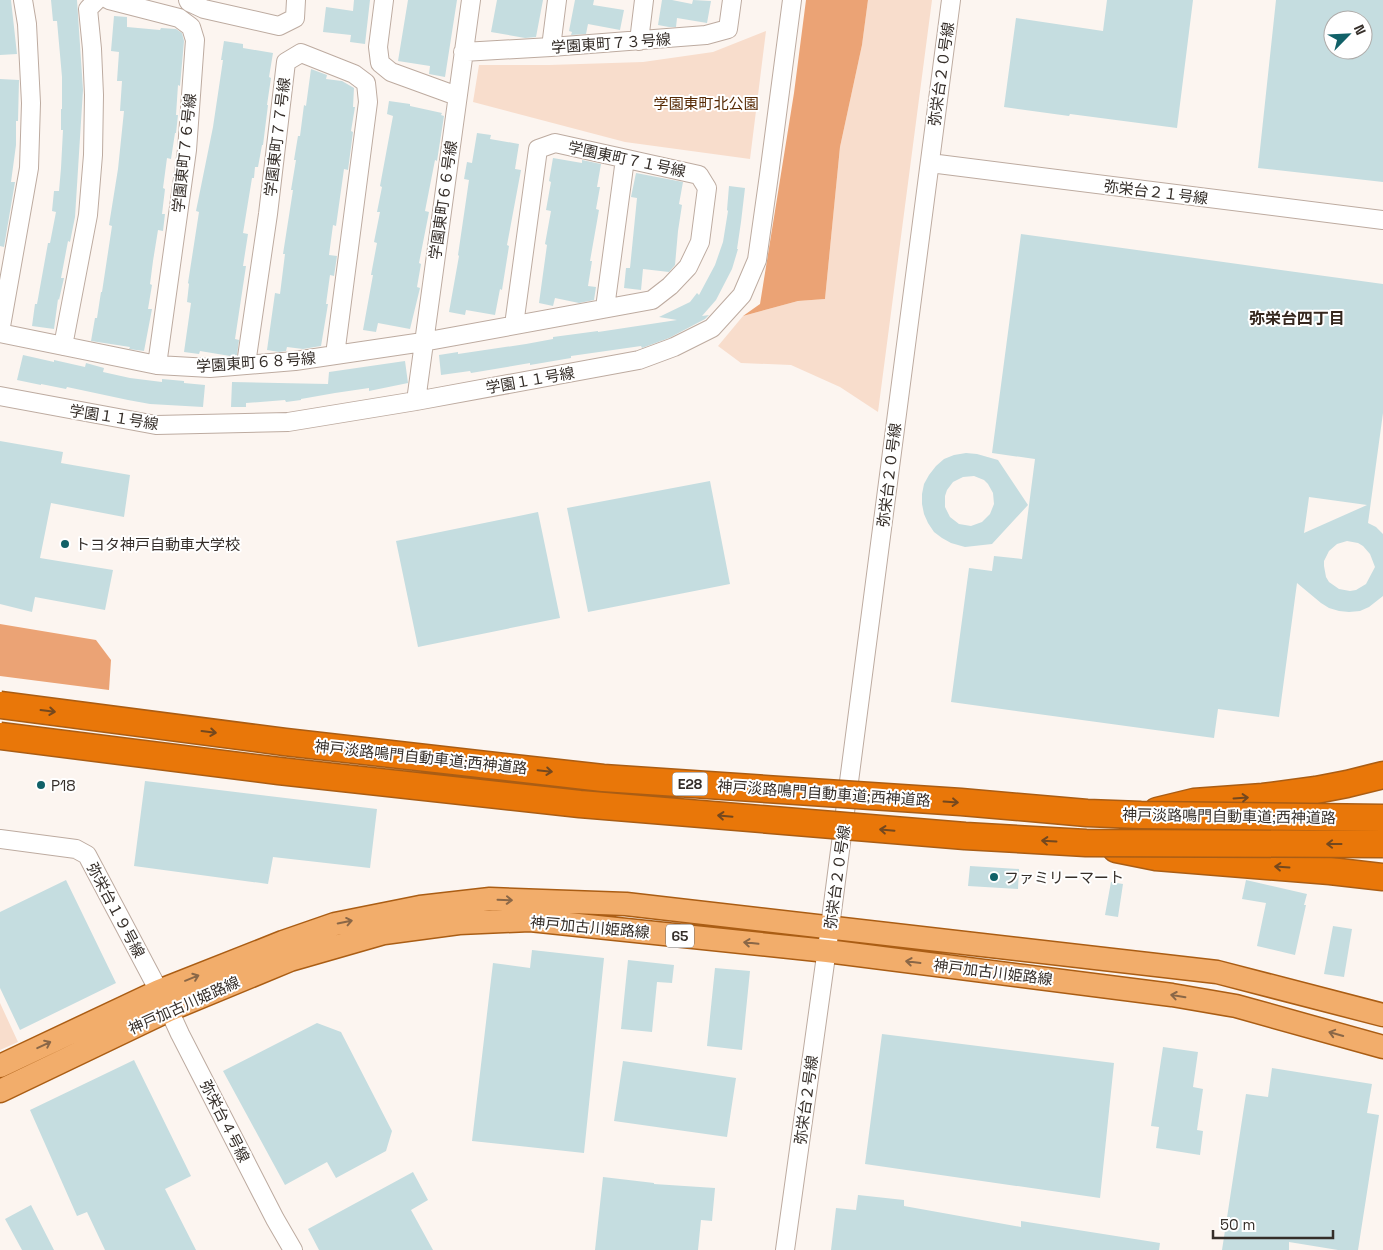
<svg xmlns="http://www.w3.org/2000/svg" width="1383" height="1250" font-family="'Space Grotesk','Noto Sans JP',sans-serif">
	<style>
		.green { fill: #f8ddcc }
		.forest { fill: #eba375 }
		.building { fill: #c5dde0; fill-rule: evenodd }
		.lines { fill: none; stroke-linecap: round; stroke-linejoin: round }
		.minor-casing { stroke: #bdaba0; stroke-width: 20 }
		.major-casing { stroke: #aa5d14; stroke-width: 25 }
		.highway-casing { stroke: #aa5d14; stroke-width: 29 }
		.minor { stroke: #fff; stroke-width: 18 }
		.major { stroke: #f2ad6b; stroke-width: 22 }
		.highway { stroke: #e97709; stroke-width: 26 }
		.highway-bridge-casing { stroke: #aa5d14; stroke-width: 29; stroke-linecap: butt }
		.highway-bridge { stroke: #e97709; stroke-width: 26 }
		.oneway { stroke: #74481e }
		.oneway2 { stroke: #8a6747 }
		.poi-dot { fill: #116168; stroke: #fff; stroke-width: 2 }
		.labels { text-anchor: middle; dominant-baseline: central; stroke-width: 4; stroke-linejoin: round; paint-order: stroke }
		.shield { fill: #fff; stroke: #726d69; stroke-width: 1 }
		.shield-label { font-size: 14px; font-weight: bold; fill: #352e29 }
		.street-label { font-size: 15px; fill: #352e29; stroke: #fff }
		.park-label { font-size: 15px; fill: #562903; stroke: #fff }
		.poi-label { font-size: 15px; fill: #352e29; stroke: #fff; text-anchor: start }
		.neighbourhood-label { font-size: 16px; font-weight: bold; fill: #35271e; stroke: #fff }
	</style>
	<rect width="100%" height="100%" fill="#fcf5f0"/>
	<!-- green -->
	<path class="green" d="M868 0H932L878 412 840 387 791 365 741 363 718 346 743 316 798 301 825 299 840 147 862 45Z
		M766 31 750 159 625 142 473 102 479 65H549L643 62 713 52Z
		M0 1003 18 1042 0 1050Z"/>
	<!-- forest -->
	<path class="forest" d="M806 0H868L862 45 840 147 825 299 798 301 743 316 760 304 794 93Z
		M0 624 96 640 111 660 109 690 0 676Z"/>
	<!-- building -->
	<path class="building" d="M0 0H11L17 54 0 55Z
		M51 0H77L83 90 75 217 70 242 68 241 61 278H64L59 300 58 299 54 329 32 326 35 304H37L48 243H50L56 212 52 211 54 191H59L61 168 63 130H61V109H62V77L57 21H53Z
		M354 0H370L365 44 350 42 351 35 323 32 326 7 353 11Z
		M408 0H457L445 77 429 74 430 66 398 61Z
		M497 0H543L536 37 525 38 491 32Z
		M575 0H594L593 5 624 10 620 30 588 24 586 34 571 35 572 32 569 31Z
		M662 0H672L692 4 693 0 711 1 707 23 677 18 676 27H669L658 25Z
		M1107 0H1193L1177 128 1070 114 1069 116 1004 107 1016 18 1103 31Z
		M1276 0H1383V182L1258 168ZM1333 20H1363V50H1333Z
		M114 16 127 17V27L160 30 161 28 176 29 182 33 184 41 180 86 178 85 176 115H178L176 133H175L171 159 167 158 163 188 165 189 162 214H165L163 231 158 230 153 261 150 284 152 285 148 309H152L144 351 129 349 130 347 91 341 95 318H97L101 292H102L112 226 109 225 118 169 124 111H120L122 81H117L119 52 111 51Z
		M224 41 243 44V48L273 53 269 77 271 78 267 105H268L263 145H262L258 167H255L254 178H252L243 233 248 234 243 266H246L235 339 239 340 237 355 230 356 200 351 199 354 184 352 191 303 187 302 189 284 188 283 199 212 196 211 213 127 223 60H221Z
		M311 69 327 75 326 79 342 81 354 88 353 107H355L351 131 353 132 348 170 344 169 336 226 333 225 329 255 337 256 334 276 330 275 326 304H328L321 346 303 349 287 347 286 351 279 352 267 350 275 293 280 294 285 254H283L293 190H291L296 160H294L298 136H300L304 105 306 106Z
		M0 79 19 80 18 121H16V145L11 182H15L4 247 0 246Z
		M389 101 410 104V106L442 113 441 115 444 116 437 161 435 160 425 211 429 212 419 263 421 264 417 287 420 288 410 329 378 323 376 332 363 330 373 275H371L377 243 374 242 380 212H377L382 187 380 186 393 116 387 114Z
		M477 133 491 135 490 139 519 144 515 169 521 170 507 245 509 246 502 290 500 289 495 315 466 310 465 315 449 312 459 256 458 255 469 180 464 179 467 162 472 163Z
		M553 158 582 163V160L601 164 597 187H600L596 209 599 210 590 261H592L588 286 596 287 594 300 579 303 555 298 553 306 539 303 547 245 545 244 551 211 546 210 551 182 549 181Z
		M636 173 683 182 679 204 682 205 678 231 675 265 669 272 643 269 641 290 624 288 626 268H630L637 198 631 197Z
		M729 186 745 188 741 222 737 249H738L732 269 716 300 702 316 709 315 705 319 669 338 642 348 641 346 571 356V358L530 365V363L471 373 470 371 441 375 439 355 458 352V354L526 344 553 339V337L598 331V332L677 320 659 317 690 302 697 293 699 295 715 265 723 242 728 211 727 210Z
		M1021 234 1383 284V413L1368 523 1376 527 1383 534V596L1369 607 1360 611 1349 612 1339 611 1329 608 1321 603 1297 583 1279 717 1218 709 1214 738 951 702 969 568 992 571 994 556 1022 559 1035 459 992 453ZM1309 497 1367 505 1304 533ZM1347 541 1358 543 1363 546 1370 554 1375 567 1366 584 1356 590 1350 591 1339 589 1329 582 1326 577 1324 566V561L1329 551 1337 544Z
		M23 355 54 362V360L85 367 86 363 104 368 103 372 130 378 162 382V379L184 381V383L205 385 203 407 150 404 128 400 67 387 66 389 41 384V385L17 380Z
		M405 361 408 383 369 391V388L335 393 301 399V400L286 402 285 400 246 403V407H231L232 382 328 384 329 372Z
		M0 441 63 452 61 463 130 475 124 517 51 503 40 558 113 570 105 610 35 597 32 612 0 604Z
		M966 453 977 454 998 460 1028 505 992 544 965 547 951 543 942 538 934 532 928 523 924 514 922 504V494L924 484 929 475 936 466 944 459 954 455ZM974 476 984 480 988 484 993 493 994 504 990 514 982 522 971 526 959 524 950 517 945 507V496L947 490 953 482 963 477Z
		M710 481 730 584 588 612 567 508Z
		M538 512 560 618 418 647 396 541Z
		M145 781 377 809 370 868 273 857 268 884 134 866Z
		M970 866 1019 869 1018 889 968 886Z
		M66 880 116 983 20 1030 0 988V912Z
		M1246 880 1307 894 1304 905H1306L1295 955 1257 946 1266 903 1242 899Z
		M1111 882 1123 884 1118 917 1105 915Z
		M1333 926 1352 929 1344 977 1324 974Z
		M532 950 604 958 584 1153 472 1141 493 963 530 968Z
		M628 960 674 965 672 983 657 982 652 1032 621 1029Z
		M715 968 750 971 742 1050 707 1046Z
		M317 1023 341 1032 392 1131 386 1151 336 1178 327 1162 285 1185 223 1071Z
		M882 1034 1114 1063 1100 1198 865 1164Z
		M1163 1047 1198 1052 1193 1087 1203 1089 1197 1130 1203 1131 1200 1155 1156 1148 1159 1127 1151 1126Z
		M134 1060 191 1176 165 1189 196 1250H105L87 1212 77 1216 30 1110Z
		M623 1061 736 1078 727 1137 614 1121Z
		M1272 1068 1372 1084 1367 1113 1379 1115 1358 1250H1338L1289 1242V1250H1222L1246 1094 1268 1097Z
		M413 1172 428 1200 411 1210 433 1250H319L308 1229Z
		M603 1177 654 1183V1184L715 1188 712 1221 701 1220 698 1250H595Z
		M858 1195 904 1200V1206L1021 1227V1221L1160 1243 1159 1250H831L836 1208 856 1210Z
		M31 1205 54 1250H22L5 1219Z"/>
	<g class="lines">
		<defs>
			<path id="minor" d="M109 0 179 18 191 27 195 40 187 150 157 365
				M188 0 189 2 204 9 279 26 295 18 296 0
				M384 0 378 47 380 63 391 72 457 96
				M639 41 644 0
				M551 47 557 0
				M463 52 551 47 706 35 728 29 732 0
				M930 163 1383 220
				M605 308 625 159
				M0 332 29 168 31 103 27 24 23 0
				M0 333 157 365 210 368 295 361 423 342 652 300 670 286 688 267 700 242 707 188 699 175 555 143 538 149 514 325
				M63 346 88 215 93 155 94 95 92 49 88 9 97 0
				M246 364 268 214 286 62 301 53 354 74 366 83 368 102 335 355
				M0 396 156 425 288 422 416 401 639 360 674 347 712 328 742 295 757 260 769 175 792 0
				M416 401 471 0
				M0 839 76 849 87 855 169 1010 180 1034 275 1219 293 1250
				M785 1250 830 927 951 0"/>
			<path id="major" d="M0 1066 159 991 283 942 335 924 420 907 490 899 626 904 1217 972 1383 1015
				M0 1091 169 1010 290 960 384 933 459 923 530 920 827 951 1172 995 1236 1006 1383 1047"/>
			<path id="highway" d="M1157 811 1194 802 1263 797 1316 790 1347 784 1383 775
				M1116 849 1156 857 1330 871 1383 877"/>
		</defs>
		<!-- minor casing -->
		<use href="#minor" class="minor-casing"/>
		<!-- major casing -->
		<use href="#major" class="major-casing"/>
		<!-- highway casing -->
		<use href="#highway" class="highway-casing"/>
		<!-- minor -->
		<use href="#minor" class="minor"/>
		<!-- major -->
		<use href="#major" class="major"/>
		<!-- highway -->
		<use href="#highway" class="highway"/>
		<defs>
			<path id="highway-bridge" d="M0 705 285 742 603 778 961 802 1087 813 1141 815 1383 818
				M0 736 279 771 580 804 965 836 1086 843 1383 844"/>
		</defs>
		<!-- highway-bridge casing -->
		<use href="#highway-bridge" class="highway-bridge-casing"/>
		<!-- highway-bridge -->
		<use href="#highway-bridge" class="highway-bridge"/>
	</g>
	<!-- one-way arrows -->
	<defs><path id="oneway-shaft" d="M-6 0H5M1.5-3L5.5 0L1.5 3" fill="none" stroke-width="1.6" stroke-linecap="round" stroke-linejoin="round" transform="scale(1.25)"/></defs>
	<g class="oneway">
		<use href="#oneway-shaft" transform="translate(48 711) rotate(7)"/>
		<use href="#oneway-shaft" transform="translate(209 732) rotate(7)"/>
		<use href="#oneway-shaft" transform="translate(545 771) rotate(6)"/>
		<use href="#oneway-shaft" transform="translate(1241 798) rotate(-4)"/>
		<use href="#oneway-shaft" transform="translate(951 802) rotate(4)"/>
		<use href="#oneway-shaft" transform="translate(725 816) rotate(-175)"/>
		<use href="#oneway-shaft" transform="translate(887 830) rotate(-175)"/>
		<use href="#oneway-shaft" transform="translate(1049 841) rotate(-177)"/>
		<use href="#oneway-shaft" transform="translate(1334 844) rotate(-180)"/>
		<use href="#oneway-shaft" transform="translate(1282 867) rotate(-176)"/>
	</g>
	<g class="oneway2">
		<use href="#oneway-shaft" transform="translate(505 900) rotate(2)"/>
		<use href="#oneway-shaft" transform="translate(345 922) rotate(-11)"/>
		<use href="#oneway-shaft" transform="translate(751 943) rotate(-174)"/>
		<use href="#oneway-shaft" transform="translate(913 962) rotate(-173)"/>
		<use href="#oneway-shaft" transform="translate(192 978) rotate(-22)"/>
		<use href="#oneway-shaft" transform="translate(1178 996) rotate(-171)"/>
		<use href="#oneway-shaft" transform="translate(1336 1034) rotate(-164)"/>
		<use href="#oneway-shaft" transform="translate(44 1045) rotate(-25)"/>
	</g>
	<!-- markers -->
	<g class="poi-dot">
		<circle cx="65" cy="544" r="5"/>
		<circle cx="41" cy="785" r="5"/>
		<circle cx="994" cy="877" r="5"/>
	</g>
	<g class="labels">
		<!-- shield labels -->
		<g class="shield">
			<rect x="672.5" y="772.5" width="35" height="23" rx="4"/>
			<rect x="666" y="924.5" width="28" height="23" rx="4"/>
		</g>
		<g class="shield-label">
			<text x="690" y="784">E28</text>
			<text x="680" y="936">65</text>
		</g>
		<!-- street labels -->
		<g class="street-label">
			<text transform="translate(611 43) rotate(-4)">学園東町７３号線</text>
			<text transform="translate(941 74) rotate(-82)">弥栄台２０号線</text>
			<text transform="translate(277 137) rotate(-83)">学園東町７７号線</text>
			<text transform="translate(184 153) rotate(-84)">学園東町７６号線</text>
			<text transform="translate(627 159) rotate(12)">学園東町７１号線</text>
			<text transform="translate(1156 192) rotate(7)">弥栄台２１号線</text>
			<text transform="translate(443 200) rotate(-82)">学園東町６６号線</text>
			<text transform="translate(256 362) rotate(-4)">学園東町６８号線</text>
			<text transform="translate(530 380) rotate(-10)">学園１１号線</text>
			<text transform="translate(114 417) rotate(9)">学園１１号線</text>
			<text transform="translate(889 475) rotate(-83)">弥栄台２０号線</text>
			<text transform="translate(421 757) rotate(6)">神戸淡路鳴門自動車道;西神道路</text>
			<text transform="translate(824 793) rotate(4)">神戸淡路鳴門自動車道;西神道路</text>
			<text transform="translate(1229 816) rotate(1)">神戸淡路鳴門自動車道;西神道路</text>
			<text transform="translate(837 877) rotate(-82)">弥栄台２０号線</text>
			<text transform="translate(116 910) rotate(62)">弥栄台１９号線</text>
			<text transform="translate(590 927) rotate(5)">神戸加古川姫路線</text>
			<text transform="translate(993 972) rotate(7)">神戸加古川姫路線</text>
			<text transform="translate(184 1005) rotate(-24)">神戸加古川姫路線</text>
			<text transform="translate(806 1100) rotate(-82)">弥栄台２号線</text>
			<text transform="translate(225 1121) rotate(63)">弥栄台４号線</text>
		</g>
		<!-- park labels -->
		<g class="park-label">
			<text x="706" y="103">学園東町北公園</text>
		</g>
		<!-- poi labels -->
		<g class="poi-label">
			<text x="75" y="544">トヨタ神戸自動車大学校</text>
			<text x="51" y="785">P18</text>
			<text x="1004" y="877">ファミリーマート</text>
		</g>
		<!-- neighbourhood labels -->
		<g class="neighbourhood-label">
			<text x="1297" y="318">弥栄台四丁目</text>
		</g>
	</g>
	<!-- north arrow -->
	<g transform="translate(1348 35) rotate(66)"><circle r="24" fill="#ffffff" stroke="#aeaba9"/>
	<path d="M0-4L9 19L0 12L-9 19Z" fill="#116168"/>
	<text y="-8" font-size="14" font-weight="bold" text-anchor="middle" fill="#352e29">N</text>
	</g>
	<!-- scale -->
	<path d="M1213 1230v8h120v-8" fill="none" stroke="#352e29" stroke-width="2.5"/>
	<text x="1220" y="1230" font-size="15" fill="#352e29" stroke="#ffffff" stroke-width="4" paint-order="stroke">50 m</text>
</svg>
